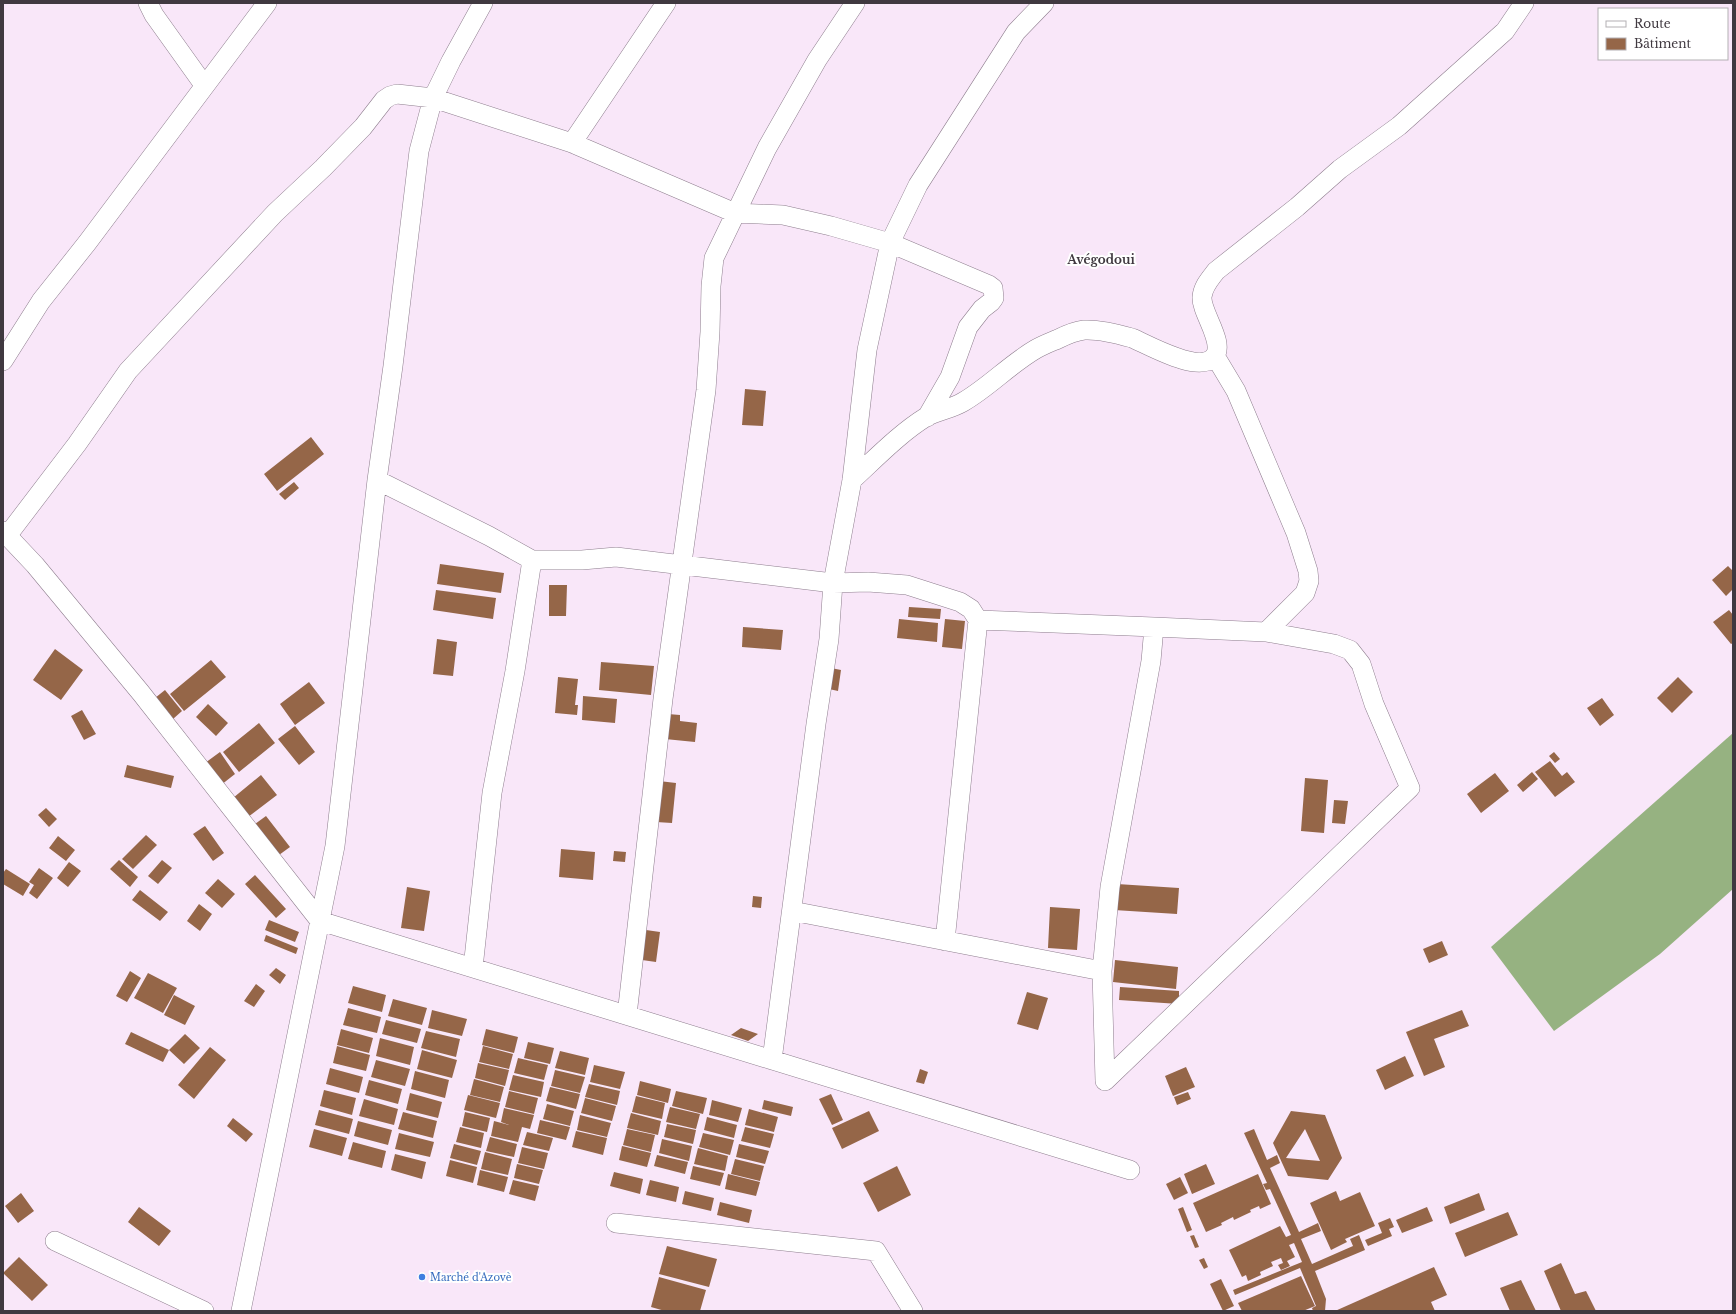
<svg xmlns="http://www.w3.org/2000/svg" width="1736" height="1314" font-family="'Libre Baskerville',serif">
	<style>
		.forest { fill: #96b281 }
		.building { fill: #956648; fill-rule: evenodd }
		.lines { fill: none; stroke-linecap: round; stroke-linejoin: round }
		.minor-casing { stroke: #8e7e8e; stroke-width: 20 }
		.minor { stroke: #fff; stroke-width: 19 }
		.shop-dot { fill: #3f7fe0; stroke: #fff; stroke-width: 1.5 }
		.labels { text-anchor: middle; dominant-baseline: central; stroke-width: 4; stroke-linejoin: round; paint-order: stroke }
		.shop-label { font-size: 10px; fill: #366cbe; stroke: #fff; text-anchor: start }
		.quarter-label { font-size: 12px; font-weight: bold; fill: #403940; stroke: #fff }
	</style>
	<rect width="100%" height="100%" fill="#f9e7f9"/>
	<!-- forest -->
	<path class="forest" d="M1733 733V889L1660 954 1554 1031 1491 947Z"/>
	<!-- building -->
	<path class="building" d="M745 389 766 391 763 426 742 425Z
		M311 437 324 454 277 491 264 474Z
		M294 482 299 488 285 500 279 494Z
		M440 564 504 573 501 593 437 584Z
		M1728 566 1733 571V589L1726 596 1712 580Z
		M549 585H567L566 616H549Z
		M436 590 496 598 493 619 433 610Z
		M909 607 941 609 940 619 908 617Z
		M1729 610 1733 615V643L1731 644 1713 622Z
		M899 619 938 623 937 642 897 638Z
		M945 619 965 621 962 649 942 647Z
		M743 627 783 630 781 650 742 647Z
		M437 639 457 642 453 676 433 674Z
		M55 649 83 670 61 700 33 680Z
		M211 660 226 677 184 711 170 694Z
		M601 662 654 666 651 695 599 690Z
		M831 668 841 670 838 691 829 689Z
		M558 677 578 679 575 705H578L577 715 555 713Z
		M1678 677 1693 692 1672 713 1657 698Z
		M309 682 325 703 295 725 280 704Z
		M165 690 182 711 173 719 155 698Z
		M583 696 617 699 615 723 582 720Z
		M1602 698 1614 715 1600 726 1587 708Z
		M208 704 228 723 216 736 196 717Z
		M82 710 96 734 84 740 71 716Z
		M668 714 680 715V721L697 723 695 742 665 739Z
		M259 723 275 743 239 772 223 752Z
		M295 726 315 752 299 765 278 739Z
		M220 752 235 774 221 785 205 763Z
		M1554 752 1560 759 1555 763 1549 756Z
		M1550 761 1562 776 1567 772 1575 782 1555 797 1535 772Z
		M127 765 174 776 171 788 124 777Z
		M1532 772 1538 779 1523 792 1517 785Z
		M1495 773 1509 791 1481 813 1467 794Z
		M261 775 277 795 248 817 233 798Z
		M1305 778 1328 780 1324 833 1301 831Z
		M659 781 676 783 672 823 656 822Z
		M1334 800 1348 801 1345 824 1332 823Z
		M46 808 57 819 49 827 38 815Z
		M266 816 290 847 279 855 255 824Z
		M205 826 224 853 213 861 193 834Z
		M146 835 157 845 133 869 122 859Z
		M58 836 75 850 66 861 49 848Z
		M561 849 595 852 593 880 559 877Z
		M614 851 626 852 625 862 613 861Z
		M119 860 138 877 130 887 110 869Z
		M162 860 172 868 158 884 148 876Z
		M69 862 81 871 68 887 57 878Z
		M39 868 53 878 37 899 29 893 34 885 29 882Z
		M6 869 30 884 23 896 3 884V873Z
		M255 875 286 909 276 918 245 884Z
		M218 879 235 894 222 908 205 893Z
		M1117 884 1179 888 1177 914 1114 910Z
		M407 887 430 891 424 931 401 928Z
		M140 890 168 912 160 921 132 900Z
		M753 896 762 897 761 908 752 907Z
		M199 904 212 914 200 931 187 921Z
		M1050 907 1080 909 1077 950 1048 948Z
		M269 920 299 932 295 942 265 930Z
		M646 930 660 932 656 962 642 960Z
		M266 935 298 948 296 954 264 941Z
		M1442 941 1448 955 1429 963 1423 949Z
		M1115 960 1178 967 1176 989 1113 982Z
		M276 968 286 975 280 984 269 975Z
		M130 971 141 978 127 1002 116 996Z
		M148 973 177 988 163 1013 134 998Z
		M256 984 265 991 254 1007 244 1001Z
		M353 986 386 995 382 1012 348 1003Z
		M1120 987 1179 991V1004L1119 1000Z
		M1027 992 1048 998 1038 1030 1017 1024Z
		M174 995 195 1006 185 1025 164 1015Z
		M393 999 427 1008 422 1025 388 1016Z
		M348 1008 381 1017 377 1033 343 1025Z
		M432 1010 467 1019 462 1036 428 1028Z
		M1462 1010 1469 1026 1434 1039 1445 1067 1424 1076 1406 1032Z
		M386 1020 421 1029 417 1043 382 1034Z
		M741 1028 758 1034 748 1041 731 1035Z
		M341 1029 373 1038 369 1053 337 1045Z
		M486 1029 518 1037 514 1053 482 1045Z
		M426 1031 460 1039 456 1057 421 1048Z
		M131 1032 169 1050 163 1062 125 1044Z
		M185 1034 200 1048 184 1064 169 1050Z
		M380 1038 414 1047 410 1065 376 1056Z
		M528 1042 554 1048 550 1064 524 1058Z
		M337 1046 370 1055 366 1071 333 1063Z
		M483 1046 513 1054 509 1069 479 1062Z
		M210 1047 226 1060 194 1099 178 1085Z
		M422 1050 457 1060 452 1078 417 1069Z
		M560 1051 589 1058 585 1075 555 1068Z
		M1405 1056 1414 1076 1385 1090 1376 1070Z
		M518 1058 548 1065 544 1080 514 1073Z
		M376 1060 410 1069 405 1086 371 1077Z
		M478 1063 509 1070 505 1086 475 1078Z
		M594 1065 625 1072 620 1089 590 1082Z
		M1186 1067 1195 1087 1173 1096 1165 1076Z
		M330 1068 363 1077 359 1093 326 1084Z
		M920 1069 928 1072 924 1084 916 1082Z
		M555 1070 585 1077 580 1093 551 1086Z
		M415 1071 449 1080 445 1098 411 1089Z
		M513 1075 544 1082 541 1097 509 1090Z
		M474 1079 504 1087 500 1102 470 1095Z
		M369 1080 402 1089 398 1104 365 1095Z
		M640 1081 671 1089 668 1103 637 1095Z
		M589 1084 620 1091 617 1105 585 1097Z
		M550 1087 580 1094 576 1109 546 1101Z
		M324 1090 356 1098 352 1115 320 1106Z
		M509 1091 538 1098 534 1114 505 1107Z
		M676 1091 707 1098 703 1114 672 1106Z
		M1188 1092 1191 1099 1177 1105 1174 1097Z
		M410 1093 442 1102 438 1118 406 1110Z
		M831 1094 843 1120 832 1125 819 1099Z
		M468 1095 500 1103 496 1118 464 1110Z
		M636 1096 665 1103 662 1119 632 1112Z
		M585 1098 616 1106 612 1121 581 1113Z
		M364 1099 398 1109 394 1125 359 1116Z
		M712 1100 742 1108 738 1122 709 1115Z
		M764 1100 793 1107 791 1116 762 1109Z
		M547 1104 574 1111 570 1126 543 1119Z
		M670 1107 700 1114 696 1129 666 1122Z
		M504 1108 534 1115 530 1129 522 1127 518 1142 491 1136 494 1121 509 1125 501 1122Z
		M749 1109 778 1117 774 1132 745 1125Z
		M319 1110 353 1119 349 1134 315 1125Z
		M869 1111 879 1131 842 1149 832 1128Z
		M1291 1111 1325 1115 1342 1158 1328 1180 1288 1176 1273 1143ZM1305 1129 1320 1161 1286 1158Z
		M403 1112 437 1121 433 1138 398 1129Z
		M465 1112 490 1118 487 1132 462 1126Z
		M631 1113 661 1121 658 1135 627 1128Z
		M580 1115 611 1123 607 1137 577 1130Z
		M707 1117 737 1125 734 1138 704 1130Z
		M233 1118 253 1134 246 1142 227 1126Z
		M540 1120 570 1127 566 1140 537 1133Z
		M358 1121 392 1130 388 1145 354 1136Z
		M667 1124 696 1130 693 1144 664 1137Z
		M460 1127 484 1133 481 1148 456 1142Z
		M745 1127 774 1134 770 1148 741 1141Z
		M314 1129 347 1138 342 1156 309 1147Z
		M627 1129 655 1135 651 1152 623 1145Z
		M1254 1129 1267 1160 1277 1155 1280 1163 1270 1168 1299 1232 1318 1223 1321 1231 1301 1239 1312 1264 1353 1246 1350 1239 1359 1235 1365 1250 1315 1271 1326 1299 1325 1311H1313L1312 1308 1316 1306 1300 1268 1235 1295 1233 1290 1302 1262 1294 1243 1289 1245 1295 1257 1287 1261 1290 1266 1281 1270 1278 1265 1283 1263 1281 1258 1271 1262 1273 1266 1260 1272 1261 1275 1248 1281 1246 1275 1242 1277 1229 1250 1280 1226 1286 1237 1291 1235 1270 1189 1266 1190 1263 1184 1267 1183 1244 1133Z
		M576 1131 607 1138 603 1155 572 1147Z
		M527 1132 553 1138 549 1151 523 1145Z
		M399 1133 434 1142 430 1157 395 1149Z
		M703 1133 734 1140 730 1155 699 1147Z
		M490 1137 517 1144 514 1157 486 1151Z
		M662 1139 692 1146 689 1161 659 1153Z
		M353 1142 386 1151 382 1168 348 1159Z
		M454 1144 481 1151 477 1165 450 1158Z
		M739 1144 769 1151 765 1164 736 1157Z
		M622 1146 651 1153 647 1167 619 1160Z
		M522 1147 548 1153 544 1169 518 1163Z
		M698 1148 728 1156 725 1171 694 1164Z
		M485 1152 512 1159 508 1175 481 1169Z
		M395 1154 426 1162 422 1179 391 1170Z
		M657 1155 688 1162 685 1174 654 1166Z
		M735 1159 764 1166 760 1181 731 1174Z
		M450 1160 477 1167 473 1183 446 1176Z
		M517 1164 543 1170 539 1184 514 1178Z
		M1206 1164 1215 1184 1192 1194 1184 1174Z
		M693 1166 724 1173 720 1186 690 1179Z
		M897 1166 911 1195 878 1212 863 1183Z
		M480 1170 508 1177 504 1192 477 1185Z
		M614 1172 643 1179 640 1194 610 1186Z
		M728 1174 760 1182 756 1196 725 1189Z
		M1258 1174 1271 1204 1260 1209 1259 1206 1250 1210 1251 1212 1234 1220 1233 1217 1221 1223 1222 1225 1206 1232 1193 1203Z
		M1180 1177 1188 1193 1174 1200 1166 1184Z
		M513 1180 539 1186 535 1201 509 1194Z
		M650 1180 679 1187 676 1202 646 1195Z
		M685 1191 714 1198 711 1211 682 1204Z
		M1336 1191 1340 1201 1360 1192 1375 1226 1345 1239 1347 1242 1331 1250 1310 1203Z
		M21 1193 34 1211 18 1223 5 1206Z
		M1479 1193 1485 1210 1450 1224 1444 1207Z
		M720 1202 752 1210 749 1223 717 1215Z
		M139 1207 171 1231 159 1246 128 1222Z
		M1183 1207 1192 1230 1187 1232 1178 1209Z
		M1427 1207 1433 1221 1402 1233 1396 1220Z
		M1508 1212 1518 1235 1465 1257 1455 1233Z
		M1390 1218 1394 1227 1389 1229 1392 1236 1368 1246 1365 1240 1382 1233 1378 1223Z
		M1194 1235 1199 1247 1195 1248 1190 1236Z
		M667 1246 717 1259 709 1287 659 1274Z
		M19 1257 48 1285 32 1301 3 1273Z
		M1204 1258 1208 1267 1204 1269 1199 1260Z
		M1561 1263 1575 1294 1586 1291 1596 1311H1561L1544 1271Z
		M1434 1267 1447 1295 1431 1302 1435 1311H1335Z
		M1301 1276 1315 1306 1303 1311H1242L1238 1303Z
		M659 1277 706 1290 700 1311H665L651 1307Z
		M1221 1279 1234 1306 1223 1311 1210 1284Z
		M1521 1280 1536 1311H1510L1500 1288Z"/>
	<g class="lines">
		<defs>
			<path id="minor" d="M148 3 154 15 204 85
				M572 143 666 3
				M1215 356 1236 391 1296 533 1308 571 1309 581 1305 593 1266 632
				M3 361 41 301 87 243 267 3
				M377 480 489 536 532 560H582L616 557 833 583 868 582 907 585 960 602 971 609 978 620 945 941
				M852 480C875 459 900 433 926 417 937 411 951 409 963 402 989 387 1010 364 1036 349 1043 345 1051 342 1058 339 1066 335 1076 331 1084 330 1099 329 1118 334 1132 338 1149 345 1198 374 1214 357 1226 343 1201 313 1202 297 1203 286 1210 279 1216 271L1297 207 1340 169 1399 126 1505 31 1524 3
				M3 531 35 565 141 693 320 921 1130 1170
				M7 536 77 444 128 371 275 213 323 168 363 127 384 100 390 96 397 94 433 98 572 143 735 213 783 215 831 226 890 243 989 285 993 288 994 298 991 302 982 309 968 327 950 377 927 417
				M978 620 1154 627
				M1154 627 1266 632 1334 644 1350 650 1361 664 1374 704 1410 788 1105 1081 1102 971 1110 887 1151 661Z
				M792 911 1102 971
				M473 968 492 793 515 671 532 560
				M627 1015 663 699 706 390 710 332 711 286 714 258 767 148 817 60 855 3
				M772 1060 816 724 829 639 833 583 852 480 867 350 890 243 918 185 1016 32 1044 3
				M616 1223 876 1251 913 1311
				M55 1241 204 1311
				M241 1311 335 846 377 480 393 366 419 151 433 98 451 61 483 3"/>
		</defs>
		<!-- minor casing -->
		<use href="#minor" class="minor-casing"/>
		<!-- minor -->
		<use href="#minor" class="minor"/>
	</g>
	<!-- markers -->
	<circle class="shop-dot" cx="422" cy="1277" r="4"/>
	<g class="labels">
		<!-- shop labels -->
		<g class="shop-label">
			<text x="430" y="1277">Marché d'Azovè</text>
		</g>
		<!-- quarter labels -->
		<g class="quarter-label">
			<text x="1101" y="259">Avégodoui</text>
		</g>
	</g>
	<!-- border -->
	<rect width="1736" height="1314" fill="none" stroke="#403940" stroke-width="8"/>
	<!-- legend -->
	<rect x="1598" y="8" width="130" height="52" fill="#ffffff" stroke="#b3b0b3"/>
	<rect x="1606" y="21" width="20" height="6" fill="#ffffff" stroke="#b3b0b3"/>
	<text x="1634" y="28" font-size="12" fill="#403940">Route</text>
	<rect x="1606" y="38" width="20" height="12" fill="#956648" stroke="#b3b0b3"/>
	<text x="1634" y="48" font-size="12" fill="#403940">Bâtiment</text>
</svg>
